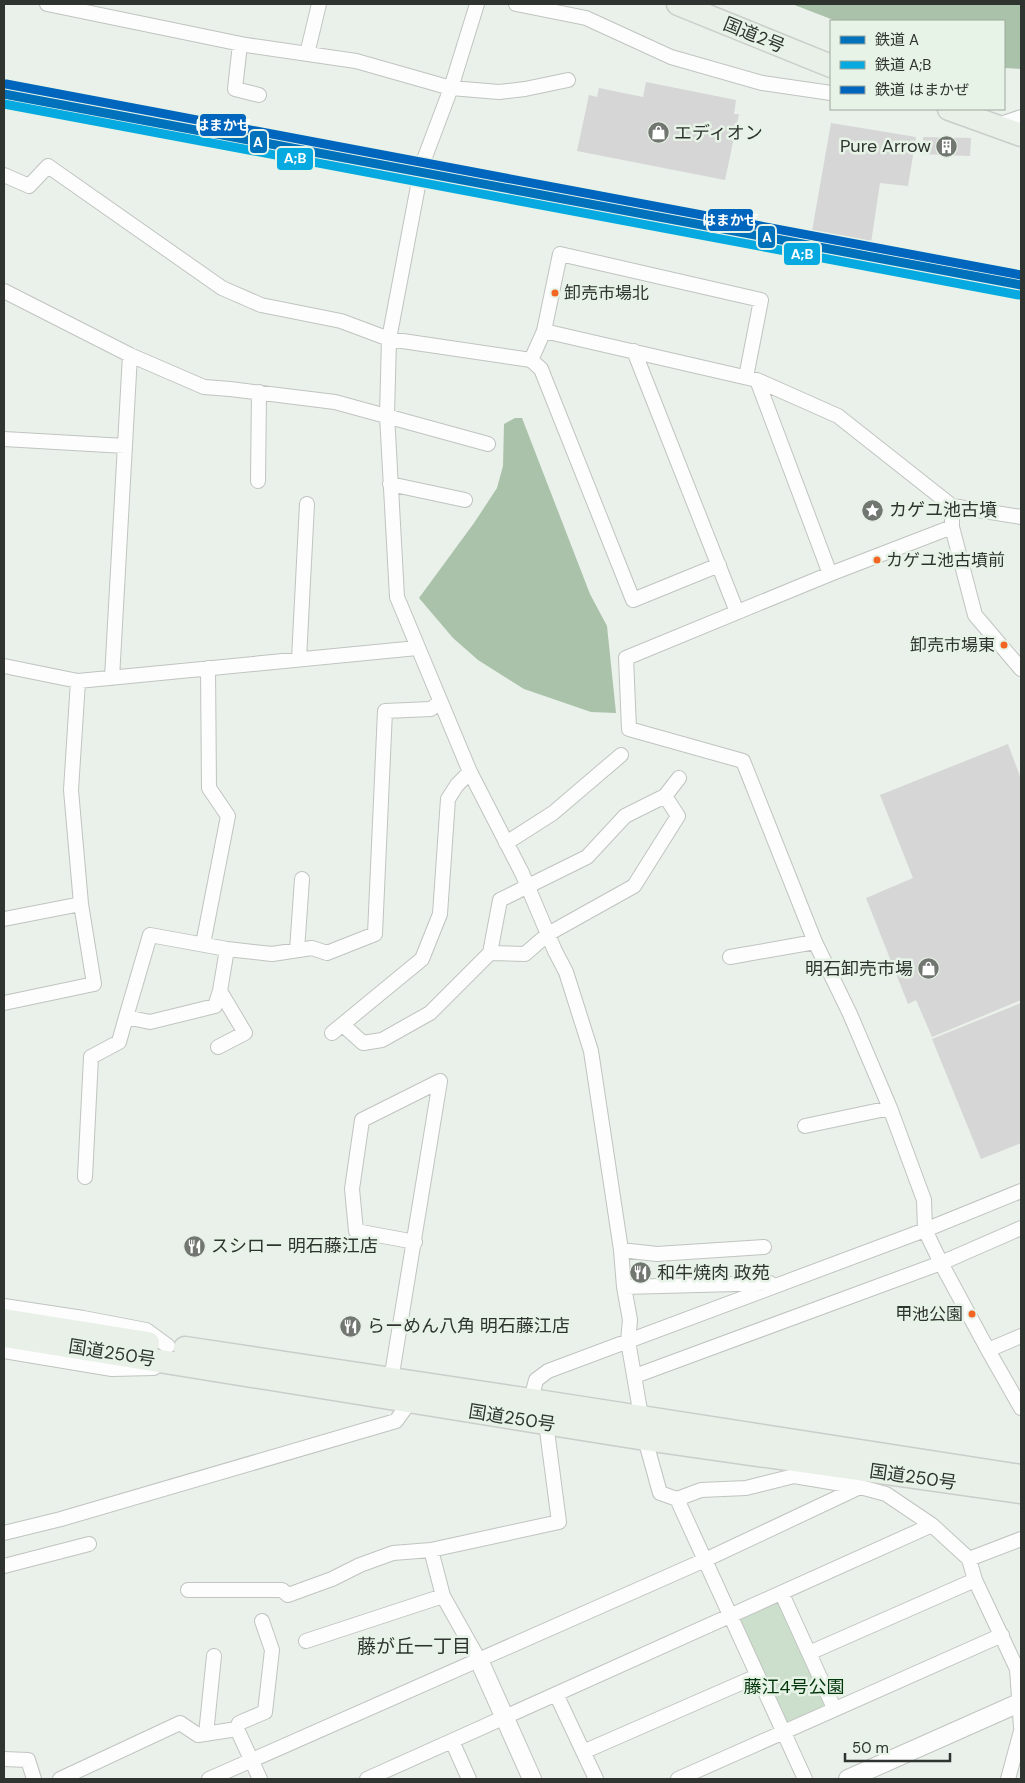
<svg xmlns="http://www.w3.org/2000/svg" width="1025" height="1783" font-family="'DM Sans','Noto Sans JP',sans-serif">
	<style>
		.green { fill: #ccdecc }
		.water { fill: #aac2aa }
		.building { fill: #d5d6d5 }
		.lines { fill: none; stroke-linecap: round; stroke-linejoin: round }
		.minor-casing { stroke: #c0c4c0; stroke-width: 16 }
		.tertiary-casing { stroke: #c0c4c0; stroke-width: 20 }
		.trunk-casing { stroke: #cacdca; stroke-width: 25 }
		.minor { stroke: #fcfdfc; stroke-width: 14 }
		.tertiary { stroke: #fcfdfc; stroke-width: 18 }
		.trunk { stroke: #e8f0e8; stroke-width: 22 }
		.rail-1-casing { stroke: #e7f3e7; stroke-width: 12 }
		.rail-2-casing { stroke: #e7f3e7; stroke-width: 12 }
		.rail-3-casing { stroke: #e7f3e7; stroke-width: 12 }
		.rail-1 { stroke: #0072bc; stroke-width: 9 }
		.rail-2 { stroke: #07aae0; stroke-width: 9 }
		.rail-3 { stroke: #0065bd; stroke-width: 9 }
		.bus-dot { fill: #f26522; stroke: #e7f3e7; stroke-width: 2 }
		.labels { text-anchor: middle; dominant-baseline: central; stroke-width: 5; stroke-linejoin: round; paint-order: stroke }
		.bus-label { font-size: 17px; fill: #303430; stroke: #e7f3e7; text-anchor: start }
		.street-label { font-size: 18px; fill: #303430; stroke: #e7f3e7 }
		.poi-label { font-size: 18px; fill: #303430; stroke: #e7f3e7; text-anchor: start }
		.park-label { font-size: 18px; fill: #02360b; stroke: #e7f3e7 }
		.neighbourhood-label { font-size: 19px; fill: #303430; stroke: #e7f3e7 }
		.line-badge { stroke: #e7f3e7; stroke-width: 2 }
		.badge-label { font-size: 14px; text-anchor: middle; font-weight: bold; fill: #fff }
	</style>
	<rect width="100%" height="100%" fill="#eaf0ea"/>
	<!-- green -->
	<path class="green" d="M779 1600 828 1704 785 1725 738 1619Z"/>
	<!-- water -->
	<path class="water" d="M792 4H1021V69L1004 68V21H836Z
		M515 418H522L590 594 607 626 616 713 591 712 524 689 478 660 453 638 419 598 474 523 497 488 503 466 504 424Z"/>
	<!-- building -->
	<path class="building" d="M646 82 736 100 734 114H739L725 180 577 151 589 95 597 97 599 88 643 97Z
		M831 123 916 137 908 186 880 183 871 243 812 231Z
		M923 137 971 138 970 156 923 154Z
		M1008 744 1021 779V1000L932 1037 916 1000 908 1004 866 898 913 878 880 795Z
		M1021 1003V1143L981 1159 932 1039Z"/>
	<g class="lines">
		<defs>
			<path id="minor" d="M47 4 246 45 356 61 451 88 499 92 525 89 568 80
				M477 4 451 88 422 165 389 339 387 415 397 597 470 772 522 873 555 951 566 972 591 1051 621 1250 624 1287 630 1320 628 1341 645 1439 660 1493 677 1499 805 1779
				M516 4 586 18 671 57 762 83 831 93
				M240 44 235 89 259 95
				M307 54 319 4
				M998 125 1021 117
				M4 175 29 186 48 166 222 288 261 305 341 321 389 339 531 360 541 369 633 600 719 565
				M4 291 130 355 204 387 230 389 335 402 488 444
				M634 351 737 612
				M531 360 544 331
				M746 377 761 300 560 254 544 331 757 380 830 574 952 527
				M757 380 838 416 952 506V527L975 615 1021 669
				M4 439 125 446
				M258 481 259 392
				M390 484 465 500
				M952 506 1021 517
				M830 574 626 658 629 729 743 761 815 942 850 1014 890 1108 924 1200 925 1230 941 1263 988 1350 1021 1408
				M299 659 307 504
				M4 666 78 681 417 648
				M112 678 130 355
				M506 843 553 813 621 755
				M4 919 81 904 71 790 78 681
				M203 944 228 816 209 788 208 668
				M227 949 220 991 215 1006 150 1022 126 1017 150 935 227 949 272 954 312 948 327 953 375 934 385 711 431 709 440 702
				M297 950 302 879
				M490 953 500 900 587 857 625 816 665 796 679 778
				M730 957 815 942
				M4 1003 94 984 81 904
				M343 1025 363 1043 382 1040 430 1013 490 953 525 954 548 934 634 886 678 816 665 796
				M332 1033 422 959 440 914 448 799 457 785 470 772
				M218 1047 245 1033 220 991
				M805 1126 890 1108
				M85 1177 91 1057 119 1042 126 1017
				M621 1250 657 1254 764 1247
				M624 1287 770 1283
				M4 1306 83 1318 146 1330 168 1346
				M988 1350 1021 1336
				M4 1351 112 1369 154 1368
				M635 1376 941 1263 1021 1228
				M391 1380 440 1081 362 1120 352 1189 356 1231 415 1242
				M531 1400 536 1380 548 1371 925 1230 1021 1191
				M677 1499 701 1490 746 1488 794 1476 860 1487 886 1494 932 1525
				M4 1533 61 1519 396 1421 411 1400
				M431 1550 559 1522 546 1423
				M969 1559 1021 1539
				M4 1566 89 1544
				M188 1590H282L288 1595 332 1579 360 1565 393 1553 431 1550 443 1596
				M782 1594 834 1708
				M306 1641 443 1596 479 1660
				M809 1653 975 1580
				M556 1694 596 1779
				M237 1729 260 1779
				M206 1734 214 1656
				M452 1741 469 1779
				M583 1752 757 1676
				M4 1759 28 1760 34 1779
				M60 1779 180 1723 198 1735 237 1729 239 1723 265 1712 272 1650 262 1621
				M209 1779 705 1560 860 1487
				M367 1779 932 1525 969 1559 975 1580 1017 1669 1021 1727
				M678 1779 1002 1635
				M1008 1779 1021 1731"/>
			<path id="tertiary" d="M479 1660 532 1779
				M848 1779 1019 1703"/>
			<path id="trunk" d="M678 4 831 66
				M949 109 1021 135
				M4 1320 148 1343
				M4 1336 645 1439 1021 1492
				M185 1348 531 1400 1021 1476"/>
		</defs>
		<!-- minor casing -->
		<use href="#minor" class="minor-casing"/>
		<!-- tertiary casing -->
		<use href="#tertiary" class="tertiary-casing"/>
		<!-- trunk casing -->
		<use href="#trunk" class="trunk-casing"/>
		<!-- minor -->
		<use href="#minor" class="minor"/>
		<!-- tertiary -->
		<use href="#tertiary" class="tertiary"/>
		<!-- trunk -->
		<use href="#trunk" class="trunk"/>
		<defs>
			<path id="rail-1" d="M4 94 1021 285"/>
			<path id="rail-2" d="M4 104 1019 295"/>
			<path id="rail-3" d="M6 84 1021 275"/>
		</defs>
		<!-- rail-1 casing -->
		<use href="#rail-1" class="rail-1-casing"/>
		<!-- rail-2 casing -->
		<use href="#rail-2" class="rail-2-casing"/>
		<!-- rail-3 casing -->
		<use href="#rail-3" class="rail-3-casing"/>
		<!-- rail-1 -->
		<use href="#rail-1" class="rail-1"/>
		<!-- rail-2 -->
		<use href="#rail-2" class="rail-2"/>
		<!-- rail-3 -->
		<use href="#rail-3" class="rail-3"/>
	</g>
	<!-- icons -->
	<defs>
		<symbol id="shop-disc" viewBox="-11 -11 22 22"><circle r="9.5" fill="#717671" stroke="#e7f3e7"/><path d="M-5-2.5h2.3a2.7 3.5 0 0 1 5.4 0H5L5.5 6h-11ZM-1.5-2.5h3a1.5 2.3 0 0 0-3 0Z" fill="#fff"/></symbol>
		<symbol id="building-disc" viewBox="-11 -11 22 22"><circle r="9.5" fill="#717671" stroke="#e7f3e7"/><path d="M-4-6H4V6H1V3H-1V6H-4ZM-2.5-4.3h1.7v1.8h-1.7ZM.8-4.3h1.7v1.8H.8ZM-2.5-1h1.7V.8h-1.7ZM.8-1h1.7V.8H.8Z" fill="#fff"/></symbol>
		<symbol id="sight-disc" viewBox="-11 -11 22 22"><circle r="9.5" fill="#717671" stroke="#e7f3e7"/><path d="M0-6L1.8-2.2L6-1.7L2.9 1.2L3.7 5.4L0 3.3L-3.7 5.4L-2.9 1.2L-6-1.7L-1.8-2.2Z" fill="#fff"/></symbol>
		<symbol id="restaurant-disc" viewBox="-11 -11 22 22"><circle r="9.5" fill="#717671" stroke="#e7f3e7"/><path d="M-5-6h1v4h1v-4h1v4h1v-4h1v5L-1.5 .5V6h-2V.5L-5-1ZM5-6V6H3V1.5H1.5Q1.5-4 5-6Z" fill="#fff"/></symbol>
	</defs>
	<g fill-rule="evenodd">
		<use href="#shop-disc" x="646" y="120" width="25" height="25"/>
		<use href="#building-disc" x="934" y="134" width="25" height="25"/>
		<use href="#sight-disc" x="860" y="498" width="25" height="25"/>
		<use href="#shop-disc" x="916" y="956" width="25" height="25"/>
		<use href="#restaurant-disc" x="182" y="1234" width="25" height="25"/>
		<use href="#restaurant-disc" x="628" y="1260" width="25" height="25"/>
		<use href="#restaurant-disc" x="338" y="1314" width="25" height="25"/>
	</g>
	<!-- markers -->
	<g class="bus-dot">
		<circle cx="555" cy="293" r="4.5"/>
		<circle cx="877" cy="560" r="4.5"/>
		<circle cx="1004" cy="645" r="4.5"/>
		<circle cx="972" cy="1314" r="4.5"/>
	</g>
	<g class="labels">
		<!-- bus labels -->
		<g class="bus-label">
			<text x="564" y="293">卸売市場北</text>
			<text x="886" y="560">カゲユ池古墳前</text>
			<text x="995" y="645" text-anchor="end">卸売市場東</text>
			<text x="963" y="1314" text-anchor="end">甲池公園</text>
		</g>
		<!-- street labels -->
		<g class="street-label">
			<text transform="translate(754 35) rotate(22)">国道2号</text>
			<text transform="translate(112 1353) rotate(9)">国道250号</text>
			<text transform="translate(512 1418) rotate(9)">国道250号</text>
			<text transform="translate(913 1477) rotate(8)">国道250号</text>
		</g>
		<!-- poi labels -->
		<g class="poi-label">
			<text x="674" y="133">エディオン</text>
			<text x="931" y="146" text-anchor="end">Pure Arrow</text>
			<text x="889" y="510">カゲユ池古墳</text>
			<text x="913" y="969" text-anchor="end">明石卸売市場</text>
			<text x="211" y="1246">スシロー 明石藤江店</text>
			<text x="657" y="1273">和牛焼肉 政苑</text>
			<text x="367" y="1326">らーめん八角 明石藤江店</text>
		</g>
		<!-- park labels -->
		<g class="park-label">
			<text x="794" y="1687">藤江4号公園</text>
		</g>
		<!-- neighbourhood labels -->
		<g class="neighbourhood-label">
			<text x="414" y="1646">藤が丘一丁目</text>
		</g>
	</g>
	<g class="line-badge">
		<rect x="199" y="113" width="48" height="24" rx="5" fill="#0065bd"/>
		<rect x="249" y="130" width="19" height="24" rx="5" fill="#0072bc"/>
		<rect x="276" y="147" width="38" height="24" rx="5" fill="#07aae0"/>
		<rect x="707" y="208" width="47" height="24" rx="5" fill="#0065bd"/>
		<rect x="757" y="225" width="19" height="24" rx="5" fill="#0072bc"/>
		<rect x="783" y="242" width="38" height="24" rx="5" fill="#07aae0"/>
	</g>
	<g class="badge-label">
		<text x="223" y="130">はまかぜ</text>
		<text x="258" y="147">A</text>
		<text x="295" y="163">A;B</text>
		<text x="730" y="225">はまかぜ</text>
		<text x="767" y="242">A</text>
		<text x="802" y="259">A;B</text>
	</g>
	<!-- border -->
	<rect width="1025" height="1783" fill="none" stroke="#303430" stroke-width="10"/>
	<!-- legend -->
	<rect x="830" y="20" width="175" height="90" fill="#e7f3e7" stroke="#9ea79e"/>
	<rect x="840" y="36" width="25" height="8" fill="#0072bc" stroke="#9ea79e"/>
	<text x="875" y="45" font-size="15" fill="#303430">鉄道 A</text>
	<rect x="840" y="61" width="25" height="8" fill="#07aae0" stroke="#9ea79e"/>
	<text x="875" y="70" font-size="15" fill="#303430">鉄道 A;B</text>
	<rect x="840" y="86" width="25" height="8" fill="#0065bd" stroke="#9ea79e"/>
	<text x="875" y="95" font-size="15" fill="#303430">鉄道 はまかぜ</text>
	<!-- scale -->
	<path d="M845 1753v8h105v-8" fill="none" stroke="#303430" stroke-width="2.5"/>
	<text x="852" y="1753" font-size="15" fill="#303430" stroke="#e7f3e7" stroke-width="4" paint-order="stroke">50 m</text>
</svg>
